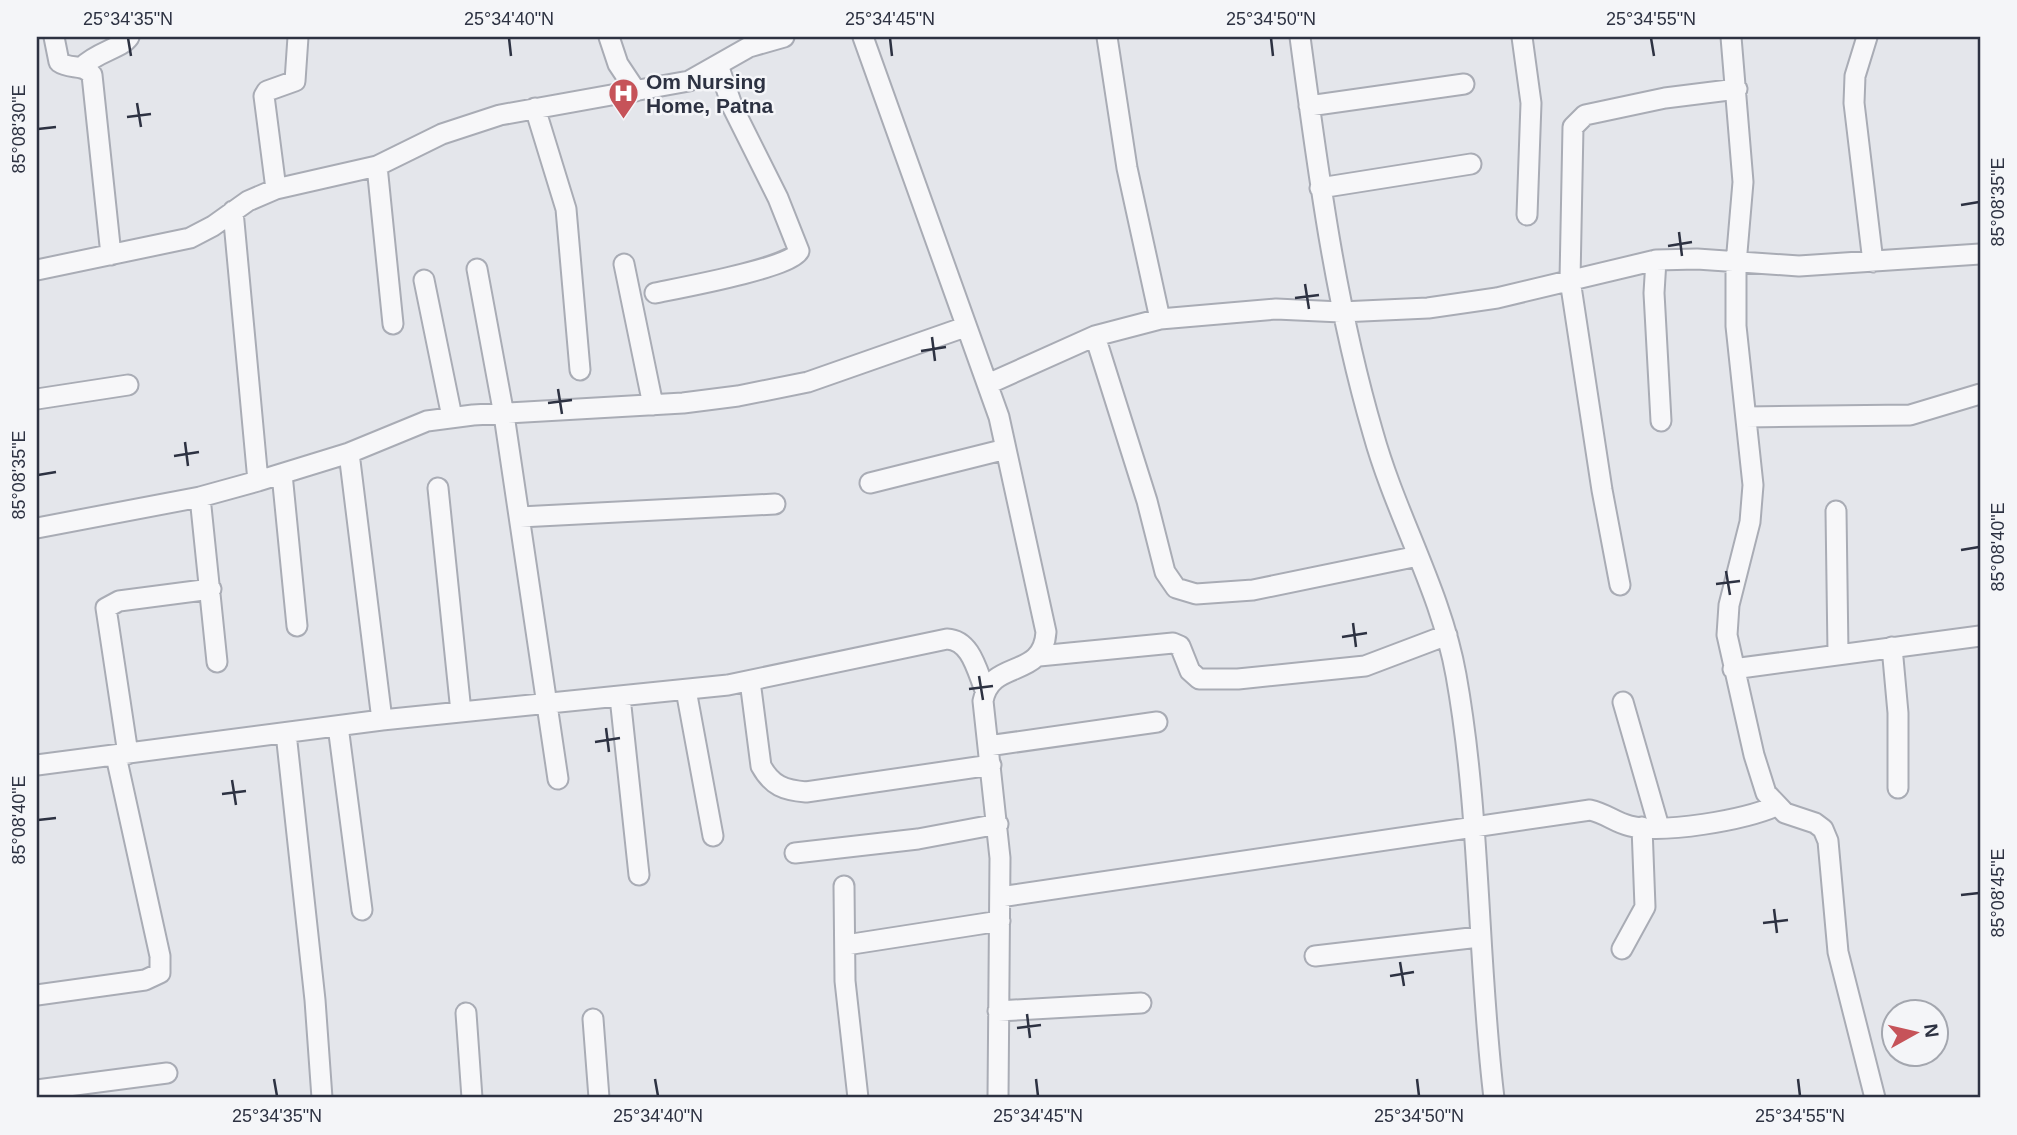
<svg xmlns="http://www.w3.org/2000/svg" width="2017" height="1135" font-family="Arial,sans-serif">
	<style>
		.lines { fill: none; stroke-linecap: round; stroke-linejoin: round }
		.minor-casing { stroke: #a9acb5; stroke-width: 23 }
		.minor { stroke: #f7f7f9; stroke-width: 19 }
		.ticks { fill: none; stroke: #2d3242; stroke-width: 2.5 }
		.labels { text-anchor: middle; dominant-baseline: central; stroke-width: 5; stroke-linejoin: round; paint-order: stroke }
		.poi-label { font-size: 21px; font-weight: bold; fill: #2d3242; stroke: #f4f5f8; text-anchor: start }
		.neatline { fill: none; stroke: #2d3242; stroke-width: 2.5 }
		.ticks-label { font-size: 18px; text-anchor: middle; fill: #2d3242 }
	</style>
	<rect width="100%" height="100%" fill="#e4e6eb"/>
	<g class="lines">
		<defs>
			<path id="minor" d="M54 37 59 62C70 70 83 63 92 75L111 255
				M609 37 618 64 636 91
				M863 37 999 417 1046 632C1043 680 991 658 983 701L1000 858 998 1098
				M1107 37 1127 168 1160 319
				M1300 37C1318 171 1335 303 1373 433 1396 516 1441 591 1456 675 1481 814 1477 958 1494 1098
				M1522 37 1531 103 1527 215
				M1731 37 1743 182 1736 264V326L1753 485 1750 522 1729 605 1727 635 1754 755 1766 793 1785 813 1815 823 1823 829 1828 841 1838 952 1875 1098
				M1867 37 1855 76 1854 103 1873 262
				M82 67C98 51 121 49 129 37
				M1309 106 1464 84
				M535 108 566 209 580 370
				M377 166 393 324
				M1320 188 1471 164
				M276 189 264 96 267 91 295 81 298 37
				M233 211 258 481
				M1656 260 1654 293 1661 421
				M624 264 653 405
				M477 269 504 415 558 779
				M37 270 190 238 213 226 248 201 276 189 377 166 442 134 500 115 689 81 749 47 784 37
				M424 280 452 417
				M655 293C679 288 790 268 799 251L778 198 733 108 718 65
				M1095 336 1147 501 1165 572 1176 588 1196 594 1253 590 1418 556
				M988 384 1095 336 1160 319 1276 309 1341 312 1428 308 1497 298 1656 260 1697 259 1799 266 1980 254
				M37 399 128 385
				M1746 417 1910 415 1980 394
				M349 453 382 720
				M282 474 297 626
				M870 483 1006 449
				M438 488 461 712
				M200 497 217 662
				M1836 511 1838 653
				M520 517 775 504
				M37 528 200 497 258 481 349 453 427 421 473 415 683 403 738 396 808 382 965 327
				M1620 585 1602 490 1570 280 1573 127 1585 115 1665 98 1737 89
				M1892 647 1898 713V788
				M1039 656 1173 643 1180 646 1190 671 1199 679H1238L1365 666 1447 635
				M1733 669 1980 636
				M750 681 761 766C772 786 784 790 806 792L991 765
				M686 690 713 836
				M620 697 639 875
				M1623 702 1659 827
				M338 726 362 910
				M286 733 315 1000 322 1098
				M988 746 1157 722
				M128 754 106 608 119 601 211 589
				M37 765 382 720 728 685 947 639C971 640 977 671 985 690
				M795 853 918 839 998 824
				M844 886 845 981 858 1098
				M1000 897 1590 810C1605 813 1616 823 1630 826 1664 834 1744 820 1776 806
				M846 945 1000 921
				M1622 949 1645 907 1642 827
				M1315 956 1479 937
				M37 995 145 980 160 973V956L116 756
				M998 1011 1141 1003
				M466 1013 472 1098
				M593 1019 599 1098
				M37 1090 167 1073"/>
		</defs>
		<!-- minor casing -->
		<use href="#minor" class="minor-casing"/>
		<!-- minor -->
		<use href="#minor" class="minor"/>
	</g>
	<!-- ticks -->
	<path class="ticks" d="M128 38 131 56M509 38 511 56M890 38 892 56M1271 38 1273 56M1651 38 1654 56M137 103 141 127M127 117 151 114M38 129 56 127M1961 205 1979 202M1679 232 1682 256M1668 246 1692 242M1305 284 1309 309M1295 298 1319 295M932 337 935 361M921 351 946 347M558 389 562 414M548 403 572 400M185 442 188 466M174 456 199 452M38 475 56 472M1961 550 1979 547M1726 571 1730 595M1716 584 1740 581M1353 623 1356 647M1342 637 1367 633M979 676 983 700M969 689 993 686M606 728 609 752M595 742 620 738M232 780 236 805M222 794 246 791M38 820 56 818M1961 895 1979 893M1774 909 1777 933M1763 923 1788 920M1400 962 1404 986M1390 976 1414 972M1027 1014 1030 1038M1017 1028 1041 1025M274 1079 277 1096M655 1079 658 1096M1036 1079 1038 1096M1417 1079 1419 1096M1798 1079 1800 1096"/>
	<!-- icons -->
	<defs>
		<symbol id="hospital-pin" viewBox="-11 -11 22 30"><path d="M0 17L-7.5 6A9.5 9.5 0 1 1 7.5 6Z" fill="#c65359" stroke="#f4f5f8"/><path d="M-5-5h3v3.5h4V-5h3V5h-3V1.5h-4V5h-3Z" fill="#fff"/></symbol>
	</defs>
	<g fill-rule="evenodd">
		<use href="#hospital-pin" x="606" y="76" width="35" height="47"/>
	</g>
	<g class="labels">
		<!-- poi labels -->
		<g class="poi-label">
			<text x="646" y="81">Om Nursing<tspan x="646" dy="24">Home, Patna</tspan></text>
		</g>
	</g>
	<!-- border -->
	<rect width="2017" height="1135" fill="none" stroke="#f4f5f8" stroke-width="77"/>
	<!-- north arrow -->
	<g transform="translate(1915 1033) rotate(82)"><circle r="33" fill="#f4f5f8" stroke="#a4a7af" stroke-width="2"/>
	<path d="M0-5L12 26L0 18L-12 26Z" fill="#c65359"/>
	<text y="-10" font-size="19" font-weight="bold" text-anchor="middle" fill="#2d3242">N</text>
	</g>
	<rect x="38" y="38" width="1941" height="1058" class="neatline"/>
	<g class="ticks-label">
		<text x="128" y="25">25°34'35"N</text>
		<text x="509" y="25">25°34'40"N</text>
		<text x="890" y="25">25°34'45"N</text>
		<text x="1271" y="25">25°34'50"N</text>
		<text x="1651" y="25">25°34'55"N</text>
		<text transform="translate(19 129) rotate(-90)" y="6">85°08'30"E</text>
		<text transform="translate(1998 202) rotate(-90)" y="6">85°08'35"E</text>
		<text transform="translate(19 475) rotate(-90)" y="6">85°08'35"E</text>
		<text transform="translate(1998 547) rotate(-90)" y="6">85°08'40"E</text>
		<text transform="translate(19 820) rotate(-90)" y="6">85°08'40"E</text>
		<text transform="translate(1998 893) rotate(-90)" y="6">85°08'45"E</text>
		<text x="277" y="1122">25°34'35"N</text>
		<text x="658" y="1122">25°34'40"N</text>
		<text x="1038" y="1122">25°34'45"N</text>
		<text x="1419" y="1122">25°34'50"N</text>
		<text x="1800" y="1122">25°34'55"N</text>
	</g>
</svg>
